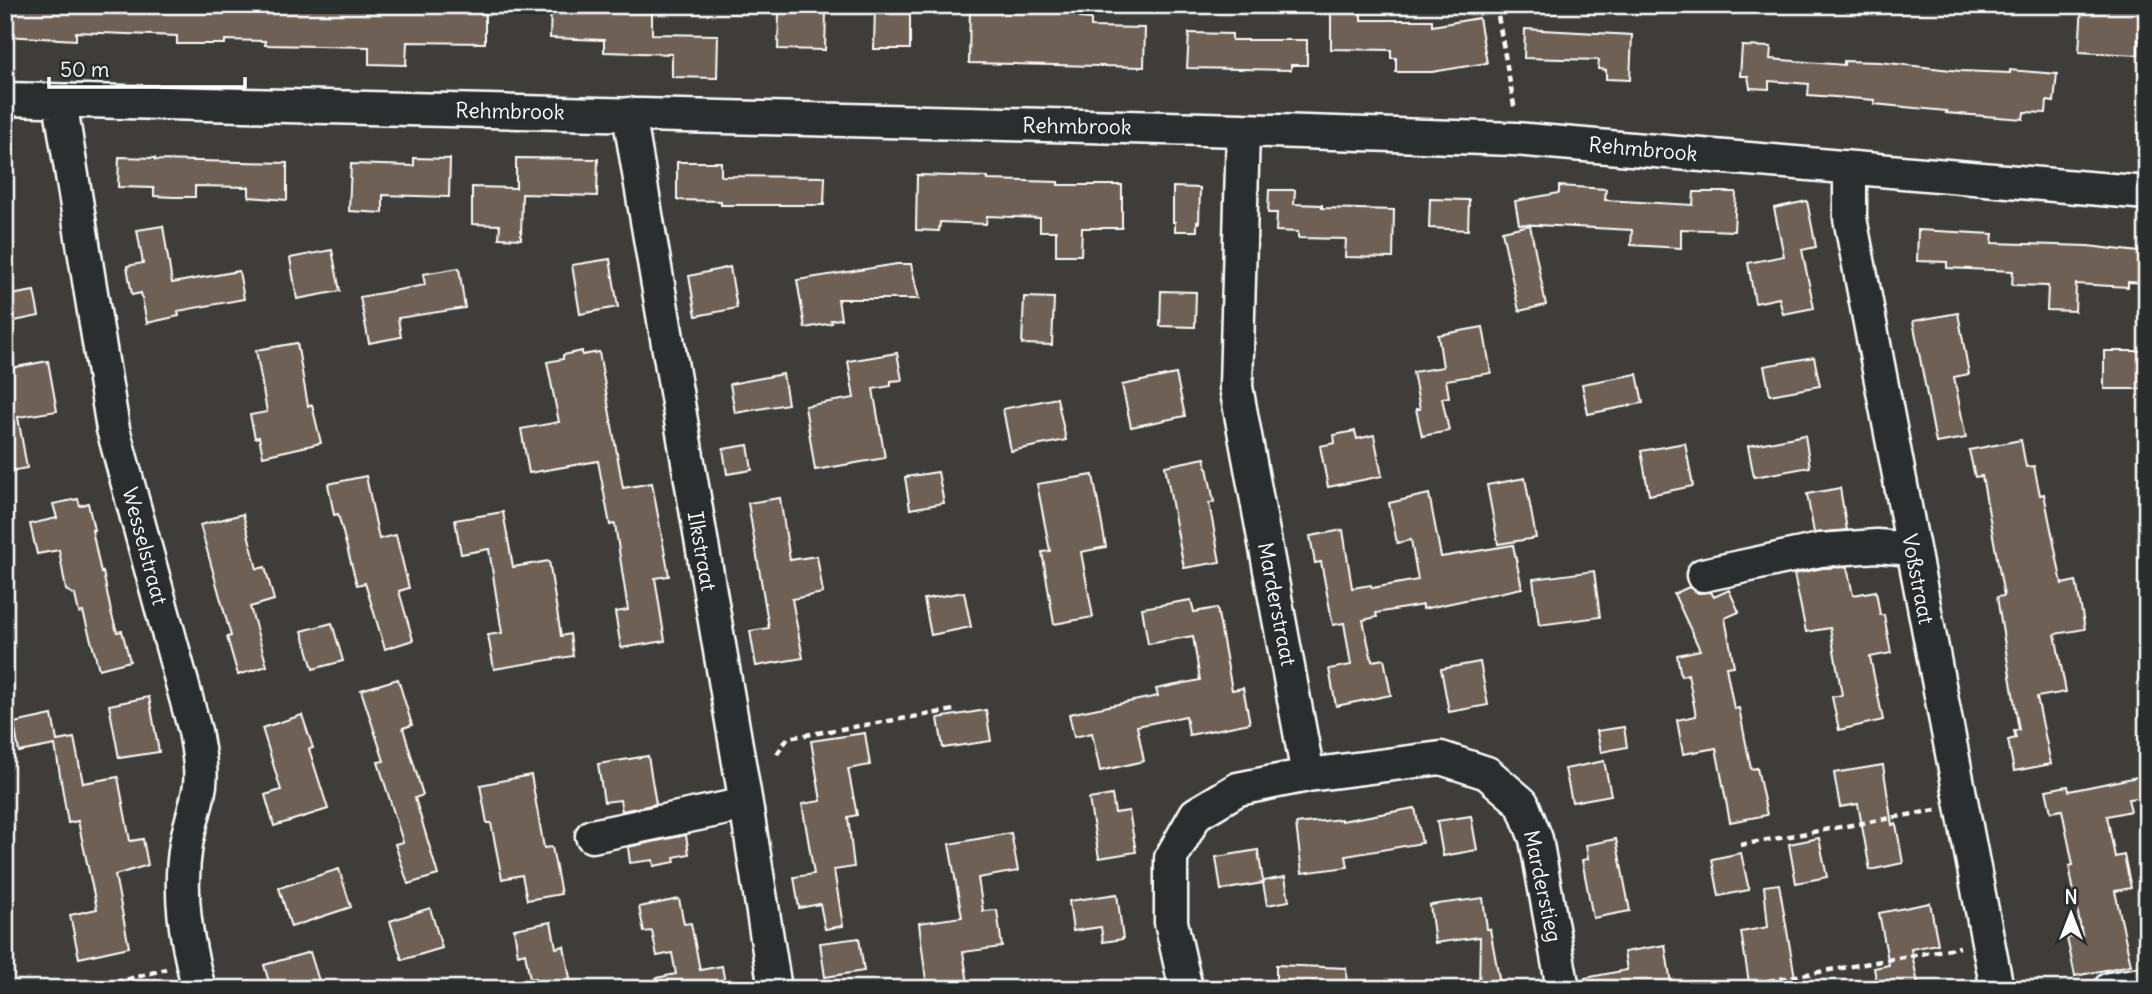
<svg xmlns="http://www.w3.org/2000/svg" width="2152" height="994" font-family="Delius,sans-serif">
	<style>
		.building { fill: #6e6154; stroke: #fff; stroke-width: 2 }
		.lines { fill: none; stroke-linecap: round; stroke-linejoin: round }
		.minor-casing { stroke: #fff; stroke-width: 37 }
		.path { stroke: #fff; stroke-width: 4.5; stroke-dasharray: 7 5; stroke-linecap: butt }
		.minor { stroke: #2a2d2e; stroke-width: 32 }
		.labels { text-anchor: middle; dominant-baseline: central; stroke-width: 7; stroke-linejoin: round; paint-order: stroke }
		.street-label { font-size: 21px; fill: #fff; stroke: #2a2d2e }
	</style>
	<rect width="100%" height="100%" fill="#3e3d39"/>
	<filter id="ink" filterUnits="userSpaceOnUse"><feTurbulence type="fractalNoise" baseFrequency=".0143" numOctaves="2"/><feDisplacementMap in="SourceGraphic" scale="14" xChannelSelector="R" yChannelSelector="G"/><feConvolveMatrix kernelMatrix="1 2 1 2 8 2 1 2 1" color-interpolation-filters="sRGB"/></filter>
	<g filter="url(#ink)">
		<!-- building -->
		<path class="building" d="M5 5H134V8L177 10V5H333V7L434 10V5H485V43L407 42 406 65 369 64V47L265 45V41L225 40V44H177V36L76 32V40L5 36Z
			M551 5H652V34L718 35 717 78 672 77V54L604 52V40L550 38Z
			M875 5H910V49H874Z
			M970 5H1080V18L1091 19V27L1145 28 1144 67 969 63Z
			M1331 5H1357V12H1361V20H1432V26L1479 18 1487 63 1432 72H1396V58H1391V50L1331 49Z
			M2082 5H2142L2141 20H2147V41L2138 40V55L2079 52Z
			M779 12 826 13 825 50 778 49Z
			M1525 29 1632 35 1630 80 1606 79V70L1598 69 1599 60 1524 58Z
			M1189 33 1232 34V40H1307V65H1291V70L1187 68Z
			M1742 46 1771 47 1770 59 1844 65V61L1879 62 1960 71 2010 73V70L2057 74 2054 102 2047 101 2046 113 2024 112 2023 119 1946 113 1947 111 1874 104 1875 100 1808 95 1809 84 1769 81V89L1750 88 1748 76H1740Z
			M119 157 155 158V160L287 163V200L249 197V187L195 186V197H174L154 196V188L118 187Z
			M414 158 450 159 449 197 383 195V213L349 211 351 164 414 166Z
			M516 158 598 159 597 196 522 194 521 239 499 238 500 225 472 224V187L516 188Z
			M677 162H721V176L825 177 824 205H721V201L677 200Z
			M917 175 988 177V180L1058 182V185H1122V228H1082L1081 255H1056V231H1040V218L987 216 986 224 940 222 939 231 916 230Z
			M1559 186 1606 189 1605 200 1693 205 1694 192H1736L1734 231 1681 229V248L1631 245 1632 230 1519 224 1515 201 1559 193Z
			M1173 187 1200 188 1199 223 1197 222V231H1175V222H1173Z
			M1269 190H1295L1294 204 1322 205V208L1394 210 1393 258 1345 257 1346 239 1298 238V232L1276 231 1277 213H1268Z
			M1430 199 1469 200 1468 230 1429 228Z
			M1807 201 1816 247 1802 250 1814 308 1783 314 1779 298 1755 303 1748 263 1784 256 1774 208Z
			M1530 225 1546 305 1519 311 1502 231Z
			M163 226 172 283 239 271 244 299 178 311 179 316 147 323 141 293 132 295 127 266 143 263 137 230Z
			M1918 230 1993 234 1992 243 2088 246 2147 253V283L2128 282V287L2076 284 2075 311 2047 310 2048 286 2012 285 2013 271 1947 268V262L1917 261Z
			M332 250 340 291 297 299 290 258Z
			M610 259 618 307 580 314 572 265Z
			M897 264H911L919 299H838L841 319 831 320 832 323 805 328 797 280Z
			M730 267 737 308 696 316 689 276Z
			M459 268 465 308 398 318 401 337 369 343 360 297 425 285 423 274Z
			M34 291 39 316 5 323V296Z
			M1161 291 1196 292 1195 327 1160 326Z
			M1024 297 1054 298 1052 345 1022 344Z
			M1958 313 1969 374 1954 377 1966 438 1936 443 1913 321Z
			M1483 327 1491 373 1446 380 1449 397 1442 398 1449 431 1422 436 1416 409H1420L1413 372 1443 367 1438 335Z
			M297 343 308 406 312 405 321 443 263 456 259 437 255 438 250 415 267 412 256 350Z
			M582 351V355L599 352 623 488 652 483 669 576 655 578 665 641 621 648 615 612 628 610 615 524 610 525 598 461 529 473 521 429 559 422 547 362 563 359V355Z
			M2104 351H2143L2142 389H2104Z
			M897 353 902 380 891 381V386L873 389 885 458 815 470 805 406 854 398 848 361Z
			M1814 357 1820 386 1770 395 1764 366Z
			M48 361 57 411 18 417 27 468 5 472V369Z
			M783 374 788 404 735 413 730 384Z
			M1176 374 1185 416 1131 427 1122 385Z
			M1637 374 1643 403 1588 414 1582 384Z
			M1057 398 1066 440 1011 451 1003 409Z
			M1355 431 1357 439 1374 435 1382 476 1328 487 1320 446 1335 443 1334 435Z
			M1805 435 1810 467 1754 477 1748 446Z
			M2021 440 2026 467 2034 466 2040 495 2044 494 2062 584 2076 581 2085 629 2055 634 2066 692 2037 697 2051 764 2014 771 2008 740 2016 738 2014 731 2019 730 1997 597 2004 596 1982 476 1975 477 1969 450Z
			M1685 443 1693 486 1649 495 1641 451Z
			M748 445 752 470 727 474 723 449Z
			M1205 458 1214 502 1209 503 1220 562 1184 568 1165 466Z
			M938 472 944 503 910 509 905 477Z
			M1093 475 1106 547 1081 552 1093 617 1054 624 1042 552 1050 551 1037 484Z
			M366 476 379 539 396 535 409 588 399 591 413 640 385 649 365 583 357 585 338 514 334 515 328 484Z
			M1525 478 1536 538 1498 544 1487 485Z
			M1840 488 1847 530 1814 533 1807 494Z
			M1429 494 1441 557 1513 545 1522 588 1423 609V605L1376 613 1377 617 1363 620 1372 661 1384 659 1391 695 1336 706 1329 669 1351 665 1344 623 1333 625 1321 562 1315 563 1310 536 1343 530 1352 588 1371 585 1372 588 1418 580 1411 540 1397 543 1389 503Z
			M780 498 790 560 817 556 823 593 792 599 803 658 756 666 750 631 769 628 748 503Z
			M78 499 80 506 88 503 94 530H92L101 573 103 572 111 612 117 632 122 631 130 661 99 669 83 612 79 613 75 595 66 590 59 550 37 554 30 524 57 518 53 504Z
			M503 512 513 567 549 561 561 636 570 634 573 656 494 669 488 635 502 633 489 549 461 554 455 520Z
			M243 514 257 569 265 567 274 600 250 607 267 666 238 675 227 637 231 636 200 525Z
			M1847 567 1853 595 1876 591 1880 615H1884L1891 653 1870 657 1883 720 1839 730 1832 697 1842 695 1830 628 1806 632 1794 574 1823 568Z
			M1594 571 1600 617 1539 625 1533 579Z
			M1689 587 1698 593 1711 592 1714 597 1729 590 1739 612 1725 618 1734 666 1726 667 1734 709 1739 708 1751 769 1757 768 1767 815 1730 822 1716 748 1683 754 1677 720 1696 716 1688 674 1681 676 1677 655 1700 650 1674 594Z
			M964 592 971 627 931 635 924 599Z
			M1191 600 1194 612 1217 608 1232 690 1243 688 1250 723 1189 735 1186 716 1137 726 1144 761 1100 771 1092 733 1074 737 1069 714 1158 696 1156 689 1200 680 1193 636 1148 644 1142 608Z
			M332 623 343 661 313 669 302 631Z
			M1480 662 1488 705 1449 712 1441 669Z
			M398 679 412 725 403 728 423 795 415 798 438 875 408 884 395 844 403 842 378 762 384 761 361 690Z
			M149 697 159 752 119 758 109 705Z
			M986 710 991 741 943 748 938 718Z
			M52 715 57 741 74 738 83 783 118 777 130 841 143 839 148 865 115 875 129 947 79 958 70 915 97 909 78 821 68 823 55 745 19 752 14 723Z
			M302 715 313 748 309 749 328 809 274 826 265 795 281 790 262 728Z
			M1624 727 1627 747 1601 752 1597 731Z
			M865 733 870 765 848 769 857 815 848 817 854 867 834 870 843 926 825 929 820 904 799 908 794 877 814 874 802 804 821 801 811 741Z
			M648 756 656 804 622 811 620 800 604 802 598 764Z
			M1604 761 1611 795 1572 802 1565 769Z
			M1883 765 1892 825 1896 824 1903 863 1870 870 1858 804 1840 807 1834 773Z
			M531 775 544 848 552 847 561 894 527 900 522 875 502 879 491 823H487L480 785Z
			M2147 775V797L2128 799 2131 811 2107 816 2115 857 2124 855 2131 888 2115 891 2131 965 2075 976 2067 938 2082 935 2069 866 2073 865 2062 810 2051 812 2046 790 2068 786 2069 791Z
			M1112 795 1115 813 1129 811 1136 852 1099 858 1089 799Z
			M1415 808 1422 843 1346 856 1348 867 1302 873 1296 824 1341 819V821Z
			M1471 816 1477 850 1443 856 1437 821Z
			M1011 833 1018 871 978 878 983 911 997 910 1002 947 963 952 969 989H927L919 923 962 917 949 844Z
			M686 835 689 854 674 857 675 862 654 866 653 860 630 863 628 847Z
			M1819 838 1827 877 1796 883 1789 844Z
			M1616 839 1630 911 1593 918 1582 860 1588 859 1586 845Z
			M1258 850 1263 881 1285 877 1289 901 1267 905 1263 883 1221 890 1216 857Z
			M1741 853 1749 890 1719 896 1712 859Z
			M339 869 351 907 291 927 279 888Z
			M1779 884 1797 989H1750L1741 932 1768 927 1764 886Z
			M1117 894 1123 939 1103 942 1101 927 1073 931 1069 901Z
			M1483 898 1487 929H1490L1501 989H1479L1480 937 1435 943 1430 905Z
			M679 899 684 924 691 923 700 970 722 966 726 989H657L656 978 676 974 672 953 657 956 652 931 644 932 639 907Z
			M1930 903 1938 944 1911 949 1919 989H1878L1874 968 1889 965 1879 913Z
			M430 908 442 948 402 960 390 921Z
			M551 922 556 948 564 946 572 989H536L535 978 530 979 525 953 518 955 514 929Z
			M859 938 864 971 825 977 820 943Z
			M1665 945 1671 983 1640 989H1586L1585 978 1627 970 1624 952Z
			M310 952 319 981 292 989H271L264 965Z
			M1276 965 1346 968 1347 989H1276Z"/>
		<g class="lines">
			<defs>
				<path id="minor" d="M5 99 1243 130 1515 139 2147 193
					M60 101 113 429 195 731C198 749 202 768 200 785 197 805 190 824 186 844 178 894 186 940 199 989
					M629 114 746 804 775 989
					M1850 168V218L1997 989
					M1703 575 1820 550 1877 546 1912 549
					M1308 775 1441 758 1487 773 1522 803 1536 839 1563 989
					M592 836 746 804
					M1186 989 1171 922V858L1196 814 1238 789 1308 775 1236 387 1243 130
					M2110 989 2147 983"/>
			</defs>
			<!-- minor casing -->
			<use href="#minor" class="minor-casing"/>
			<!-- path -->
			<path class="path" d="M1496 5 1515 111
				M777 754 788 738 954 710
				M1740 845 1936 810
				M1768 981 1960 947
				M92 989 166 969"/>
			<!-- minor -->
			<use href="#minor" class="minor"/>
		</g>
	</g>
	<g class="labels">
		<!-- street labels -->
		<g class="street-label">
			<text transform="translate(510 111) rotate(1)">Rehmbrook</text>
			<text transform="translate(1077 126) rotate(1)">Rehmbrook</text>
			<text transform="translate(1643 149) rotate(5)">Rehmbrook</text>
			<text transform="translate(145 546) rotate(75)">Wesselstraat</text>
			<text transform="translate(702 551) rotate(80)">Ilkstraat</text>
			<text transform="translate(1918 579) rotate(79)">Voßstraat</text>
			<text transform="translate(1277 604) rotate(79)">Marderstraat</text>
			<text transform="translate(1543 886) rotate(78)">Marderstieg</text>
		</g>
	</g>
	<!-- margin -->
	<rect width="2152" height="994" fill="none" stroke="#2a2d2e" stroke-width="28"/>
	<rect x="14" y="14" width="2124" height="966" fill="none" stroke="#fff" stroke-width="2.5" filter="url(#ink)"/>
	<!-- north arrow -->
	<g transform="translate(2071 914)" stroke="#2a2d2e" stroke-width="5" paint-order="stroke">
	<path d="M0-5L12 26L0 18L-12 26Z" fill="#ffffff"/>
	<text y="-10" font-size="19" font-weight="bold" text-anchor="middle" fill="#ffffff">N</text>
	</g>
	<!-- scale -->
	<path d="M49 77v10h196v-10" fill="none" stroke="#ffffff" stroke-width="3.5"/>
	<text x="60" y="77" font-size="21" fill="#ffffff" stroke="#2a2d2e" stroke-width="5" paint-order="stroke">50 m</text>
</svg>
